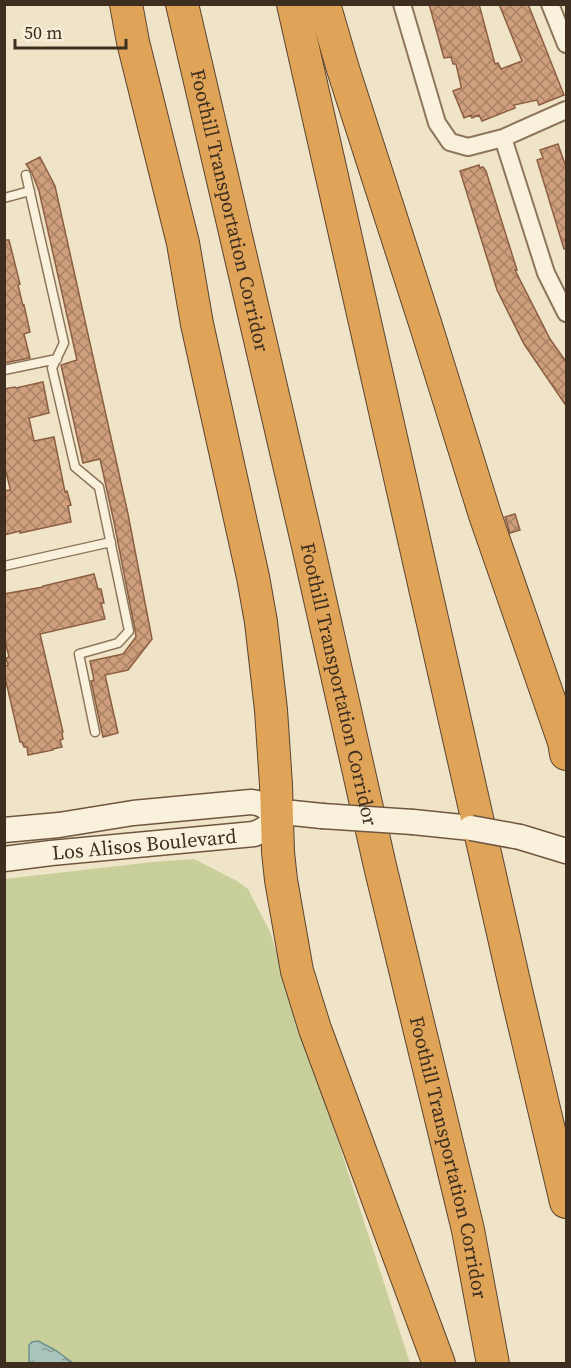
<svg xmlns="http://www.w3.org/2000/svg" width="571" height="1368" font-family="'Source Serif 4',serif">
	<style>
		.green { fill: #c9cf9b }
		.water { fill: url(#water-ripples); stroke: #6f938a; stroke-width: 1.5 }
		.building { fill: url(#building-cross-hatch); stroke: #8d5f41; stroke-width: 1.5 }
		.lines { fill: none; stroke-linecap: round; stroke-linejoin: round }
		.service-casing { stroke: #8d765c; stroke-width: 11 }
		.minor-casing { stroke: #8d765c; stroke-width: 20 }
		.secondary-casing { stroke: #6f573f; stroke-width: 27 }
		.motorway-casing { stroke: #5b4430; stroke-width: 34 }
		.service { stroke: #faf1dc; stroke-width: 8 }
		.minor { stroke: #faf1dc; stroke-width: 16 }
		.secondary { stroke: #faf1dc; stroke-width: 24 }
		.motorway { stroke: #e0a458; stroke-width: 32 }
		.secondary-bridge-casing { stroke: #6f573f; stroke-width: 27; stroke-linecap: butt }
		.secondary-bridge { stroke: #faf1dc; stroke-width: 24 }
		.labels { text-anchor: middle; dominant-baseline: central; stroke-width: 6; stroke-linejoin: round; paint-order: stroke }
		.street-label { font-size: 20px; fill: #3d2e20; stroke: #f7eed8 }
	</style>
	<defs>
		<pattern id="water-ripples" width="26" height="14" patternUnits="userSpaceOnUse" patternTransform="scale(1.5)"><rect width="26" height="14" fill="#a9c4bc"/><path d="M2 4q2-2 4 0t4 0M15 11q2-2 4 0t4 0" fill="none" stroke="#8ba098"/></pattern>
		<pattern id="building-cross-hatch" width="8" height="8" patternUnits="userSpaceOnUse" patternTransform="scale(1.5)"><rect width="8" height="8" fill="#cf9f7d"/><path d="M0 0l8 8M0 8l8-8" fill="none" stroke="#a98266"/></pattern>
	</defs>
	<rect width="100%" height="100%" fill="#f0e4c8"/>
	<!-- green -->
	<path class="green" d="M194 859 237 881 248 889 270 932 410 1363H73L45 1344 29 1345V1363H5L4 879 153 862Z"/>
	<!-- water -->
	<path class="water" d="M38 1341 55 1350 73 1363H29V1345L32 1342Z"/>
	<!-- building -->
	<path class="building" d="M429 4H479L495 64 498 63 501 69 522 61 499 4H528L564 95 539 105 537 100 514 105 515 108 482 121 479 115 472 118 471 115 464 118 453 91 461 88V86L456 64H453L451 57 444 58Z
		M558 144 567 170V249H564L537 160 543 158 540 150Z
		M40 157 55 186 128 514 152 639 128 670 105 675 118 733 103 737 91 681 94 680 90 661 123 654 136 637 135 630 114 522 100 459 83 463 61 365 77 360 39 191 32 173 26 164Z
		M479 165 480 168 483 167 486 171 517 270H515L550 339 567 363V407L524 344 497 290 460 171Z
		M4 240H9L20 284 18 285 23 306 24 305 30 332 24 334 30 358 4 363Z
		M43 382 49 413 29 418 34 441 54 437 65 492 67 491 71 505 68 506 71 522 20 533V531L4 535V491L10 490V488L4 464V389L15 387 16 388Z
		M515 514 520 530 510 533 505 517Z
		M94 574 98 589H101L104 603H101L105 619 40 634 63 732 62 733 63 739 60 740 62 747 53 749V750L28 755 27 747H24L22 742H20L4 673 5 666 8 665 6 658 9 657 4 637V594L43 587V586Z"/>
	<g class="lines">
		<defs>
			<path id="service" d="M26 175 64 343 52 368 75 467 99 487 129 631 118 643 79 654 95 732
				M4 198 30 191
				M4 370 57 359
				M4 566 111 542"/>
			<path id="minor" d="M402 4 437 123 450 142 468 147 503 138 566 110
				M550 4 566 44
				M503 138 546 273 566 313"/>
			<g id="secondary">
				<path d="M276 816 293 813 322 816"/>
				<path d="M413 822 471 828"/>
				<path d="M4 830 59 825 133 813 251 802C262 803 268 807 276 816"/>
				<path d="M520 837 566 851"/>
				<path id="s1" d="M4 859 51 853 254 834C265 830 270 826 276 816"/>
			</g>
			<g id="motorway">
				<path d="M126 4 133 42 183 243 197 324 253 577 261 622 271 710 276 785 278 852 281 880 297 971 315 1029 439 1364"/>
				<path id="s2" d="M182 4 308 546 380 866 468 1230 493 1364"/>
				<path d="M293 4 515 986 566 1202"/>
				<path d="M324 4 343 69 426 326 485 515 564 742 566 754"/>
			</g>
		</defs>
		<!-- service casing -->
		<use href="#service" class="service-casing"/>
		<!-- minor casing -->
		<use href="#minor" class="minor-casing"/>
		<!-- secondary casing -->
		<use href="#secondary" class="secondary-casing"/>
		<!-- motorway casing -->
		<use href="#motorway" class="motorway-casing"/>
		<!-- service -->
		<use href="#service" class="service"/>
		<!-- minor -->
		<use href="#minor" class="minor"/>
		<!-- secondary -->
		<use href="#secondary" class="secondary"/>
		<!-- motorway -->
		<use href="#motorway" class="motorway"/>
		<defs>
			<path id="secondary-bridge" d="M322 816 413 822
				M471 828 520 837"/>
		</defs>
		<!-- secondary-bridge casing -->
		<use href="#secondary-bridge" class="secondary-bridge-casing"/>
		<!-- secondary-bridge -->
		<use href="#secondary-bridge" class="secondary-bridge"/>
	</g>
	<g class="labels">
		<!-- street labels -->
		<g class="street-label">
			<text stroke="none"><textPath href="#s2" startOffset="212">Foothill Transportation Corridor</textPath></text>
			<text stroke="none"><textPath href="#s2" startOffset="698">Foothill Transportation Corridor</textPath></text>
			<text stroke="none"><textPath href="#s1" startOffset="141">Los Alisos Boulevard</textPath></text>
			<text stroke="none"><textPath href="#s2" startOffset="1184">Foothill Transportation Corridor</textPath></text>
		</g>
	</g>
	<!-- border -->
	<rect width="571" height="1368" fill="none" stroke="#3d2e20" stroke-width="12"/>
	<!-- scale -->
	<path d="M15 39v9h111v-9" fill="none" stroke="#3d2e20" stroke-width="3"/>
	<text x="24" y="39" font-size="18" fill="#3d2e20" stroke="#f7eed8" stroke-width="4.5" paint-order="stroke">50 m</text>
</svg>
